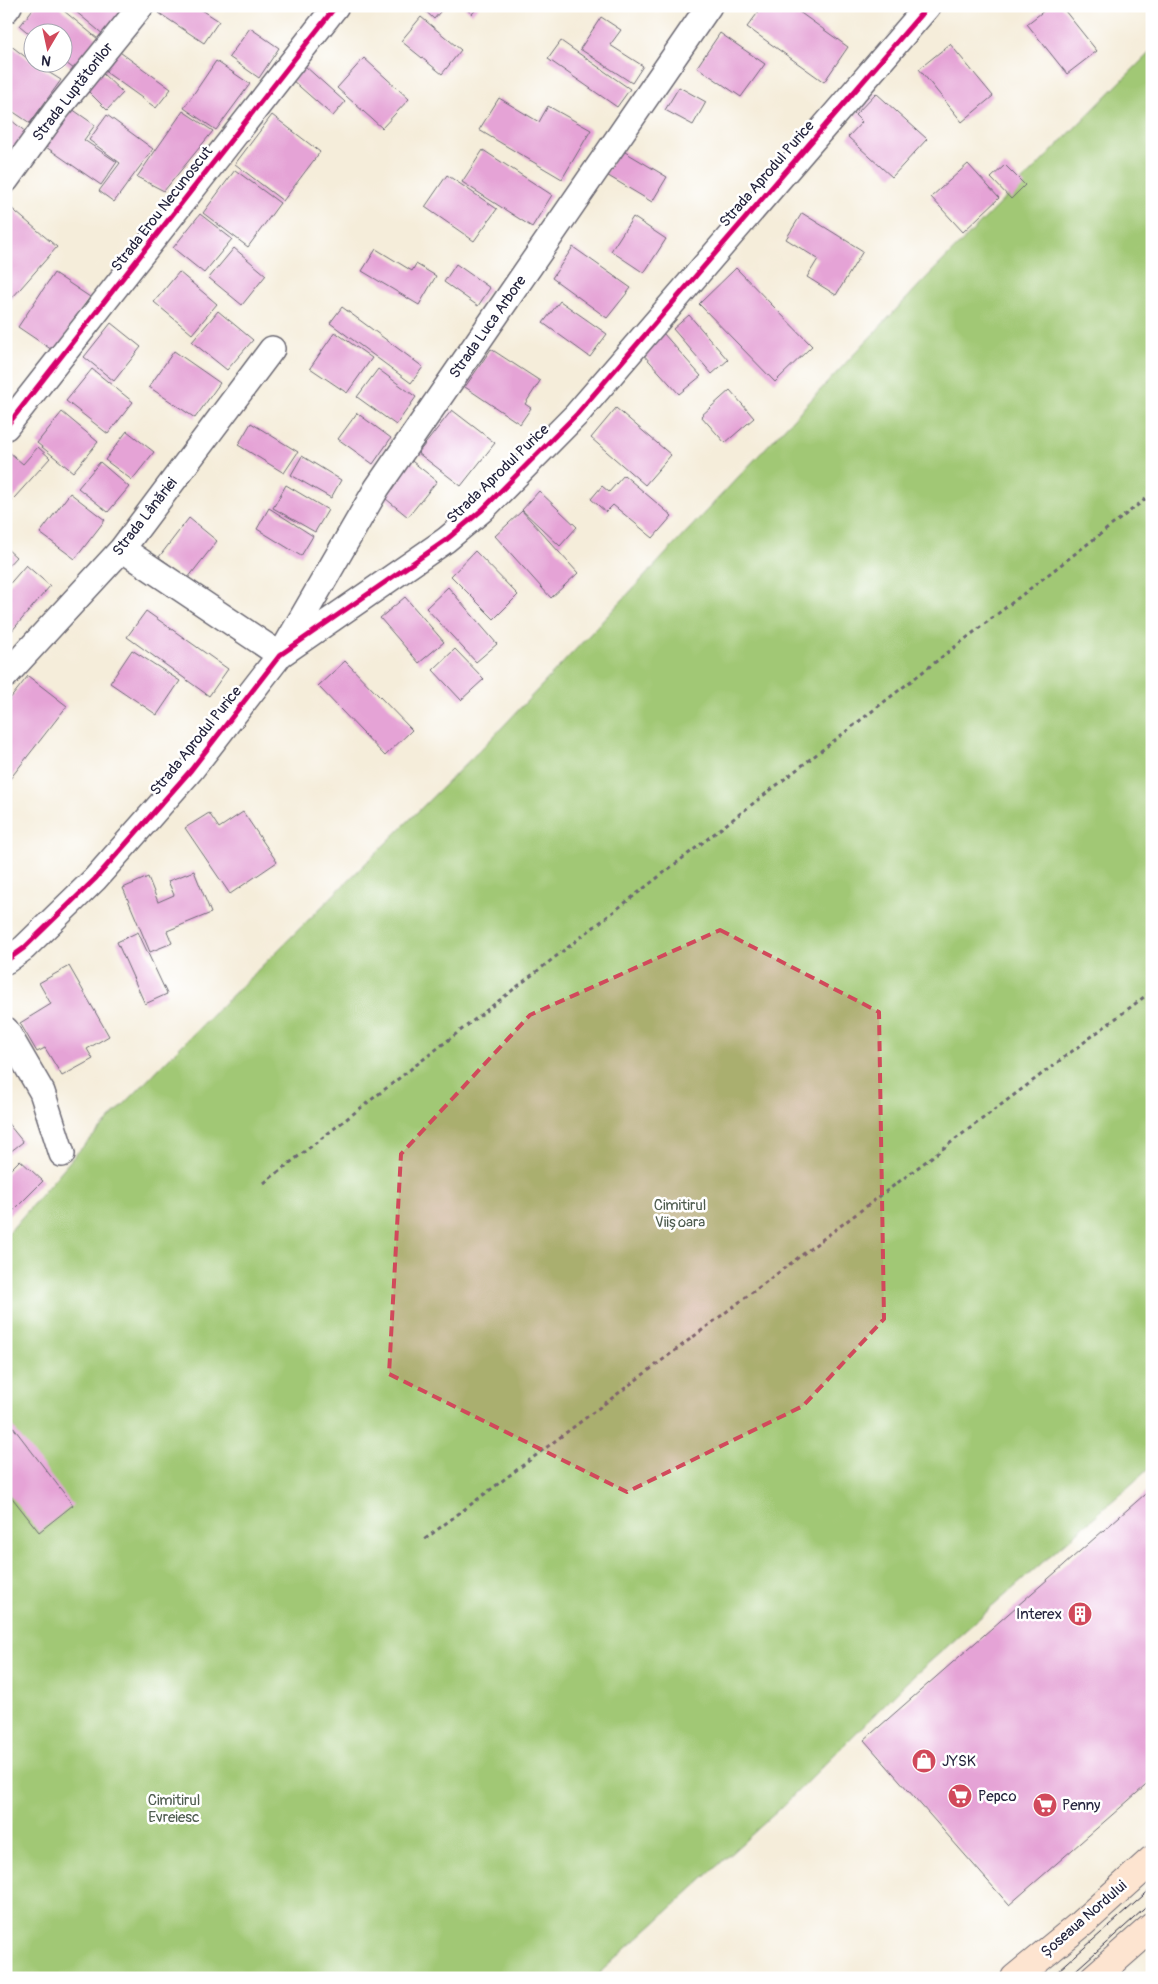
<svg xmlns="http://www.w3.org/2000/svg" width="1158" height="1984" font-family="Pangolin,sans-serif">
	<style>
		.green { fill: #a1c874; stroke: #627558 }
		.building { fill: #e5a3d6 }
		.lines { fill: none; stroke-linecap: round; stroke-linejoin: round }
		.minor-casing { stroke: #6c6973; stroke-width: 28 }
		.secondary-casing { stroke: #6c6973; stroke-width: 30 }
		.path { stroke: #6c6973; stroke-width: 3; stroke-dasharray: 4 4; stroke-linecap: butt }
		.minor { stroke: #fff; stroke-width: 25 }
		.secondary { stroke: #fde4d0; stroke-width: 28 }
		.tram { stroke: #22223b; stroke-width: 1 }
		.cycleway-casing { stroke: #fff; stroke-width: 8 }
		.cycleway { stroke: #d6006c; stroke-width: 5 }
		.marked { fill: #d1495b; fill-opacity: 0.2; stroke: #d1495b; stroke-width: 4; stroke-dasharray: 10 6; stroke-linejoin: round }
		.labels { text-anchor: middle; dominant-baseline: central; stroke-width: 5; stroke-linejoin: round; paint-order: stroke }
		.street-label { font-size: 15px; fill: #22223b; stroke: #fff }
		.park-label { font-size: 15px; fill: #4e5c4f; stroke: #fff }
		.poi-label { font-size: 15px; fill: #22223b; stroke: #fff; text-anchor: start }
	</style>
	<rect width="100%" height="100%" fill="#fff"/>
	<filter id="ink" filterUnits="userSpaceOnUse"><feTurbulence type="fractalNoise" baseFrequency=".02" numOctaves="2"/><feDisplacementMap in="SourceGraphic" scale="10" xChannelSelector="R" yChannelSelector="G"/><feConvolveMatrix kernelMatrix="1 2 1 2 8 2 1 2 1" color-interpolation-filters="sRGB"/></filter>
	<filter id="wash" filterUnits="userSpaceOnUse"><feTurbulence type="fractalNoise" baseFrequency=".0096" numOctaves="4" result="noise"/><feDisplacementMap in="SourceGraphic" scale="20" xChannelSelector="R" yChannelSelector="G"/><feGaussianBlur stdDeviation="1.12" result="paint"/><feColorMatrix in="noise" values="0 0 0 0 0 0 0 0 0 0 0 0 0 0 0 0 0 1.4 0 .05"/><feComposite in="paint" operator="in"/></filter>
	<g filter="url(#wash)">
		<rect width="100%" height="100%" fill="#f5edda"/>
		<!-- green -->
		<path class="green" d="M1152 50V1466L908 1681 782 1807 594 1978H6V1236L75 1155 171 1056 493 737 925 279Z"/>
		<g id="blocks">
			<!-- building -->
			<path class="building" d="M35 6H58L98 39 74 69 62 60V32H32V36L20 26Z
				M69 6H130L104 35Z
				M164 6H204L202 10 219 21 204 43 159 13Z
				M420 6H445L434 19Z
				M463 6H479L472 14Z
				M755 6H791L848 47 824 82 747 27 760 10Z
				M1050 6H1061L1097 51 1067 74 1027 24Z
				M421 17 461 50 442 74 401 41Z
				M601 17 621 30 610 45 643 66 632 83 580 49Z
				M250 28 279 48 259 78 229 57Z
				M720 33 765 64 741 97 697 67Z
				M561 41 630 89 617 107 548 59Z
				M950 44 993 96 962 122 919 69Z
				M10 45 32 62 61 80 30 123 6 107V50Z
				M117 50 171 89 156 108 103 70Z
				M364 58 409 99 382 128 337 88Z
				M216 61 250 84 216 130 184 108Z
				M305 66 345 102 333 116 292 80Z
				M100 71 123 93 107 110 84 87Z
				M679 87 706 102 693 125 665 110Z
				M876 93 927 139 892 177 848 137 862 122 855 115Z
				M499 98 539 122 548 106 591 130 562 179 479 130Z
				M72 109 95 125 84 140 117 162 101 185 46 147Z
				M183 111 213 131 164 191 137 177Z
				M107 115 153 149 114 202 99 191 120 163 89 140Z
				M272 115 320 152 283 201 235 164Z
				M6 116 27 133 6 160Z
				M620 149 667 177 652 202 605 174Z
				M483 150 552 195 532 227 462 182Z
				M968 164 999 198 963 232 931 197Z
				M1005 165 1025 185 1011 199 991 178Z
				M235 170 280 203 248 247 203 213Z
				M447 175 497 209 474 241 425 207Z
				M10 207 57 247 6 305V211Z
				M802 213 863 251 836 295 807 277 818 259 786 239Z
				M200 214 232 239 204 273 173 248Z
				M633 217 666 239 644 273 611 251Z
				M573 247 631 288 607 318 552 278Z
				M234 248 266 275 242 305 209 278Z
				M376 249 412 271 416 264 436 276 419 305 362 271Z
				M456 264 490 288 478 306 444 282Z
				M736 268 812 346 775 382 699 304Z
				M179 272 217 304 192 334 154 302Z
				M54 273 90 297 73 322 58 354 18 327Z
				M560 301 607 334 590 357 543 323Z
				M342 307 423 367 411 383 330 323Z
				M218 311 253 340 227 370 192 342Z
				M689 315 728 360 712 374 673 329Z
				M111 323 141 347 114 381 84 357Z
				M335 332 372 358 347 393 310 368Z
				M663 333 701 376 679 394 641 352Z
				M491 349 540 381 525 404 531 408 520 424 465 387Z
				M174 351 220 383 195 418 149 387Z
				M92 369 133 402 108 434 66 401Z
				M378 369 416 397 396 425 357 397Z
				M730 390 754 418 725 443 701 416Z
				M616 408 671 455 645 485 591 438Z
				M452 410 495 443 461 486 418 453Z
				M62 412 98 442 73 472 37 443Z
				M357 413 391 438 373 464 338 439Z
				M251 423 298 452 284 473 238 445Z
				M127 431 154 452 132 480 105 460Z
				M38 447 50 458 6 507V453L8 451 23 464Z
				M302 456 341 480 331 498 291 475Z
				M408 458 437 481 408 517 380 494Z
				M100 462 129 487 108 512 78 488Z
				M624 475 672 516 653 538 613 505 606 512 591 499 602 486 609 492Z
				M286 485 328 510 315 532 273 508Z
				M539 491 577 527 560 546 522 510Z
				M70 493 105 520 75 559 40 533Z
				M269 508 313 536 301 556 257 529Z
				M522 511 578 573 551 598 495 536Z
				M189 518 217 541 188 578 159 557Z
				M6 548 16 557 6 568Z
				M475 551 518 595 494 619 451 576Z
				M26 565 50 586 11 632 6 628V588Z
				M448 587 497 644 476 662 426 608Z
				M405 597 444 642 419 663 380 618Z
				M146 611 228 669 209 696 127 637Z
				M455 649 484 679 461 700 433 670Z
				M132 650 180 681 157 715 110 683Z
				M345 661 412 730 385 756 318 686Z
				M28 676 67 706 6 784V704Z
				M243 812 277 862 230 894 185 828 209 813 219 828Z
				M194 871 211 913 167 931 172 943 150 952 123 888 148 877 158 902 174 895 168 881Z
				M138 932 167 994 145 1004 117 942Z
				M69 966 109 1036 87 1049 93 1059 62 1076 45 1048 37 1052 20 1023 51 1004 39 983Z
				M6 1121 23 1142 6 1155Z
				M20 1160 43 1181 6 1218V1174Z
				M6 1418 73 1505 39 1532 6 1490Z
				M1152 1488V1780L1009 1905 864 1740Z"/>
		</g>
	</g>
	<g filter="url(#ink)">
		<use href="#blocks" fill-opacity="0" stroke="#6c6973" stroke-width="1"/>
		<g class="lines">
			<defs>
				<path id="minor" d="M6 10 9 6
					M6 180 56 111 141 6
					M6 427 336 6
					M122 549 280 655
					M284 649 377 488 709 6
					M6 675 122 549 272 349
					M6 961 24 948 95 879 191 770 280 655 446 540 482 510 577 414 928 6
					M6 1030 42 1092 62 1154"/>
				<path id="secondary" d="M1015 1978 1081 1924 1152 1860
					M1094 1978 1152 1927"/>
			</defs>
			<!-- minor casing -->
			<use href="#minor" class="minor-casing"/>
			<!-- secondary casing -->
			<use href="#secondary" class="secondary-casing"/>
			<!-- path -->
			<path class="path" d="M264 1183 1152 494
				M425 1539 1152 991"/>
			<!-- minor -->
			<use href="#minor" class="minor"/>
			<!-- secondary -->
			<use href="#secondary" class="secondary"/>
			<!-- tram -->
			<path class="tram" d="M1050 1978 1152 1888
				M1067 1978 1152 1902"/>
			<defs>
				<path id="cycleway" d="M6 427 336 6
					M6 961 24 948 95 879 191 770 280 655 446 540 482 510 577 414 928 6"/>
			</defs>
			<!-- cycleway casing -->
			<use href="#cycleway" class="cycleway-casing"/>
			<!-- cycleway -->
			<use href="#cycleway" class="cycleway"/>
		</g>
	</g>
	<!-- marked area -->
	<path class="marked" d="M720 930 879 1012 884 1319 803 1406 627 1492 389 1374 401 1154 530 1015Z"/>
	<!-- icons -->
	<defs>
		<symbol id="building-disc" viewBox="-11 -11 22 22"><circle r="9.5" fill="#d1495b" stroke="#fff"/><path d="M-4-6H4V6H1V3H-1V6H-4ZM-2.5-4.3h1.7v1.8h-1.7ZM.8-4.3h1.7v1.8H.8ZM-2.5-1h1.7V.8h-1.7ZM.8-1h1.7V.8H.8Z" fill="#fff"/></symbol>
		<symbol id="shop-disc" viewBox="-11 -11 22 22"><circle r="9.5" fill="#d1495b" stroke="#fff"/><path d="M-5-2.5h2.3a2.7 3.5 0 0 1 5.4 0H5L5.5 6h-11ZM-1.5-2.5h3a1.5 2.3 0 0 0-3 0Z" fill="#fff"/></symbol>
		<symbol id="supermarket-disc" viewBox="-11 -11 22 22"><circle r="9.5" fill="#d1495b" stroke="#fff"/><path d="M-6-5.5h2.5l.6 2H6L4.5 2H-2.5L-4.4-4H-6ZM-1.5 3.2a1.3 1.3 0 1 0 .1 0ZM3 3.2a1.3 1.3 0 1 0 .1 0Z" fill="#fff"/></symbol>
	</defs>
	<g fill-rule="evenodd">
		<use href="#building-disc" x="1066" y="1600" width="28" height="28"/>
		<use href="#shop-disc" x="910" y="1747" width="28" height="28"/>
		<use href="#supermarket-disc" x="946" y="1782" width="28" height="28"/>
		<use href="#supermarket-disc" x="1031" y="1791" width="28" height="28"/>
	</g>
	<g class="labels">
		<!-- street labels -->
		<g class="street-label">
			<text transform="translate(73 92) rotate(-52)">Strada Luptătorilor</text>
			<text transform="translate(767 174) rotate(-49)">Strada Aprodul Purice</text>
			<text transform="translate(162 209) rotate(-52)">Strada Erou Necunoscut</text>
			<text transform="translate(488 327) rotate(-55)">Strada Luca Arbore</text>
			<text transform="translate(498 474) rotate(-44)">Strada Aprodul Purice</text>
			<text transform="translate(145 517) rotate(-52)">Strada Lânăriei</text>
			<text transform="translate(196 741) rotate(-51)">Strada Aprodul Purice</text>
			<text transform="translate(1084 1919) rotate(-41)">Șoseaua Nordului</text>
		</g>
		<!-- park labels -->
		<g class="park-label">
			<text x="680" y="1205">Cimitirul<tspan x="680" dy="17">Viișoara</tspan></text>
			<text x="174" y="1800">Cimitirul<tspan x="174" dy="17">Evreiesc</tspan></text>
		</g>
		<!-- poi labels -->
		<g class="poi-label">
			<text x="1062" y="1614" text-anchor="end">Interex</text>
			<text x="942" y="1761">JYSK</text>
			<text x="978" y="1796">Pepco</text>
			<text x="1062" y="1805">Penny</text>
		</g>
	</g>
	<!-- margin -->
	<rect width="1158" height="1984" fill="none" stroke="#fff" stroke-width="25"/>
	<!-- north arrow -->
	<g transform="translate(48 48) rotate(189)"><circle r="24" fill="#ffffff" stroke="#a7a7b1"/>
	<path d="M0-4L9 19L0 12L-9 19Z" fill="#d1495b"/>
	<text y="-8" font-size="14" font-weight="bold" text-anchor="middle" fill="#22223b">N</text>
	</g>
</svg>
